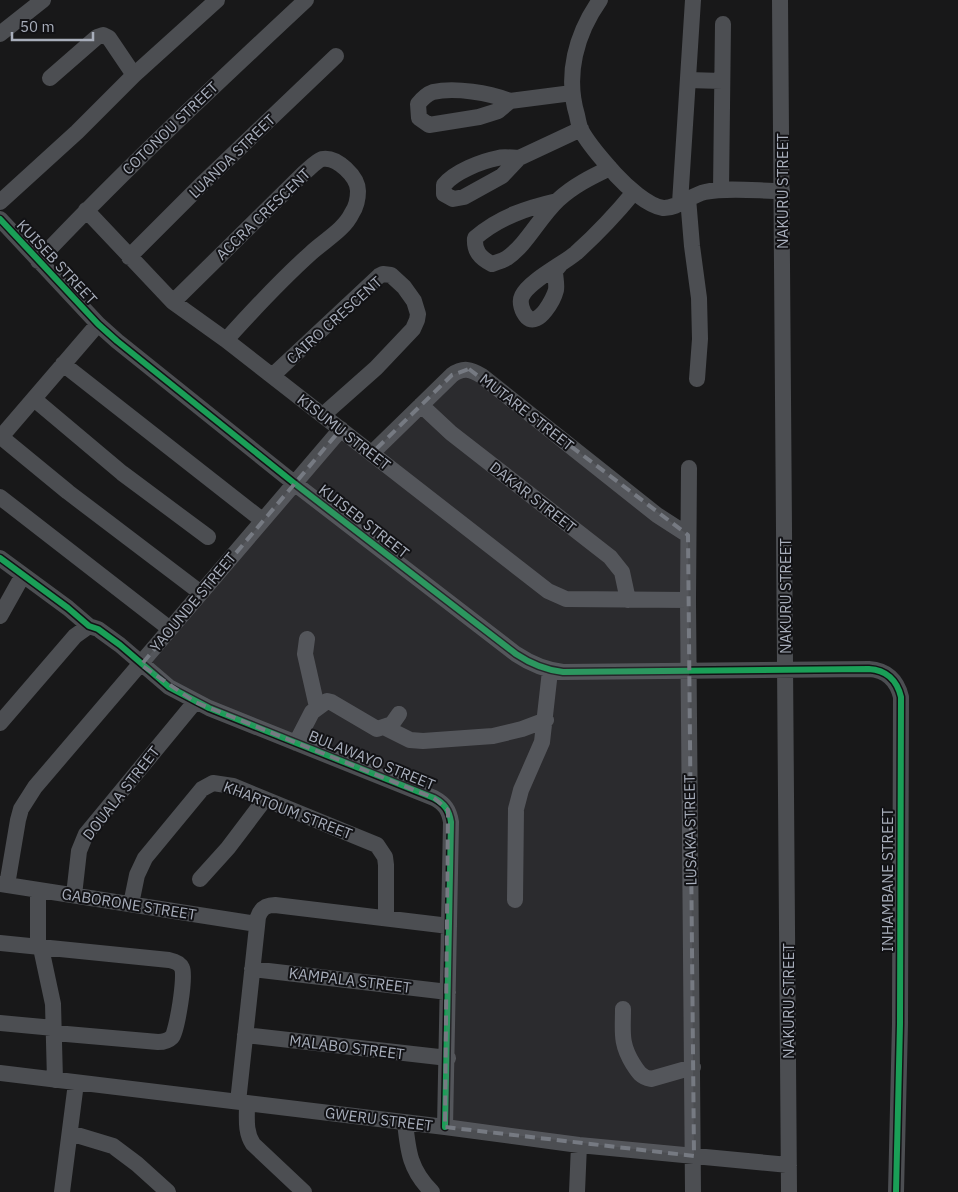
<svg xmlns="http://www.w3.org/2000/svg" width="958" height="1192" font-family="'IBM Plex Sans',sans-serif">
	<style>
		.lines { fill: none; stroke-linecap: round; stroke-linejoin: round }
		.minor { stroke: #4c4e52; stroke-width: 16 }
		.cycleway-casing { stroke: #121215; stroke-width: 9 }
		.cycleway { stroke: #1a9f57; stroke-width: 6 }
		.marked { fill: #767a82; fill-opacity: 0.2; stroke: #767a82; stroke-width: 4; stroke-dasharray: 10 6; stroke-linejoin: round }
		.labels { text-anchor: middle; dominant-baseline: central; stroke-width: 4; stroke-linejoin: round; paint-order: stroke }
		.street-label { font-size: 15px; fill: #a8aebb; stroke: #121215 }
	</style>
	<rect width="100%" height="100%" fill="#181819"/>
	<g class="lines">
		<!-- minor -->
		<path class="minor" d="M600 0C576 34 565 75 577 115 578 120 579 126 581 130 590 147 604 161 616 175 626 186 648 206 663 208 677 209 691 195 705 192 727 187 759 191 782 191
			M780 0 789 1192
			M0 34 43 0
			M50 78 97 37 103 35 109 38 134 75
			M688 80 722 81
			M510 101C490 93 455 87 433 92 427 94 422 99 418 104L419 118 429 125 479 117 498 111 510 101 572 93
			M519 158C512 158 504 156 498 158 482 161 454 172 444 185V194L453 199 464 197 502 176 519 158 581 129
			M721 190 723 24
			M688 198 692 246 699 298 700 339 697 379
			M557 201C527 208 499 217 475 238 474 251 480 258 492 264 497 262 502 261 507 258 527 244 539 218 558 200 573 186 591 177 610 168
			M0 202 77 132 134 75 217 0
			M680 203 693 0
			M86 210 173 302 226 340 548 591 566 599 688 600
			M0 219 98 324 117 341 294 483 516 654C531 664 545 670 563 672L869 669C886 670 897 680 901 697L900 1024 896 1192
			M129 257 204 182 336 56
			M38 261C124 170 215 85 306 0
			M560 265 555 271C555 277 557 284 556 290 554 298 539 328 527 317 522 312 519 302 522 296 529 281 563 264 576 253 597 234 616 214 634 192
			M173 302 304 173C309 169 316 161 322 159 337 156 358 177 358 191 358 198 356 207 352 213 344 230 325 240 311 253 281 280 253 310 226 340
			M63 364 262 520
			M272 376 379 276 383 274 391 275 404 287 414 301 418 314 417 320 413 329 376 368 323 415
			M34 399 122 473 208 537
			M421 405 451 433 610 557 622 572 628 600
			M1 437 68 492 201 593
			M0 438 98 324
			M372 453 452 375C463 367 471 369 482 376L657 515 688 535
			M689 468 688 600 693 1192
			M0 497 170 629
			M0 558 68 608 89 626 98 629 120 645 169 687 209 708 434 798C445 804 449 810 451 822L445 1127
			M0 616 23 575
			M307 639 305 654 317 707
			M0 723 75 636 89 626
			M386 728 410 740 423 741 493 736 522 729 546 720
			M296 743 312 712 327 701 331 702 377 729 392 724 399 714
			M200 879 228 848 265 799
			M0 884 257 924
			M7 885 18 820 21 809 35 787 341 429
			M74 895 79 851 86 834 195 702
			M515 900 516 809 521 790 542 742 550 671
			M131 904 137 875 145 858 202 789 213 783 233 786 377 845 385 857 386 865V918
			M0 943 169 960C174 961 180 963 182 968 186 975 177 1031 172 1037 168 1041 163 1042 158 1042L55 1033
			M38 947V891
			M41 948 53 1004 55 1080
			M252 969 448 992
			M623 1009C623 1032 620 1043 633 1064 638 1072 641 1077 651 1079L693 1067
			M0 1023 54 1028
			M245 1035 448 1058
			M0 1073 445 1127 579 1145 789 1165
			M238 1102 258 917C261 908 266 905 275 905L449 926
			M247 1104C247 1118 245 1132 253 1144L304 1192
			M405 1122C408 1152 410 1170 432 1192
			M70 1133 113 1146 137 1164 168 1192
			M62 1192 76 1083
			M577 1192 579 1145"/>
		<defs>
			<path id="cycleway" d="M0 219 98 324 117 341 294 483 516 654C531 664 545 670 563 672L869 669C886 670 897 680 901 697L900 1024 896 1192
				M0 558 68 608 89 626 98 629 120 645 169 687 209 708 434 798C445 804 449 810 451 822L445 1127"/>
		</defs>
		<!-- cycleway casing -->
		<use href="#cycleway" class="cycleway-casing"/>
		<!-- cycleway -->
		<use href="#cycleway" class="cycleway"/>
	</g>
	<!-- marked area -->
	<path class="marked" d="M469 369 688 535 694 1156 445 1127 448 810 434 798 195 702 141 665 341 429 372 453 452 375Z"/>
	<g class="labels">
		<!-- street labels -->
		<g class="street-label">
			<text transform="translate(170 128) rotate(-44)">COTONOU STREET</text>
			<text transform="translate(232 156) rotate(-44)">LUANDA STREET</text>
			<text transform="translate(782 191) rotate(-90)">NAKURU STREET</text>
			<text transform="translate(263 214) rotate(-44)">ACCRA CRESCENT</text>
			<text transform="translate(57 262) rotate(47)">KUISEB STREET</text>
			<text transform="translate(334 320) rotate(-42)">CAIRO CRESCENT</text>
			<text transform="translate(527 412) rotate(38)">MUTARE STREET</text>
			<text transform="translate(344 432) rotate(38)">KISUMU STREET</text>
			<text transform="translate(533 497) rotate(38)">DAKAR STREET</text>
			<text transform="translate(364 521) rotate(38)">KUISEB STREET</text>
			<text transform="translate(785 596) rotate(-90)">NAKURU STREET</text>
			<text transform="translate(193 602) rotate(-50)">YAOUNDE STREET</text>
			<text transform="translate(372 760) rotate(22)">BULAWAYO STREET</text>
			<text transform="translate(121 793) rotate(-52)">DOUALA STREET</text>
			<text transform="translate(288 810) rotate(21)">KHARTOUM STREET</text>
			<text transform="translate(690 830) rotate(-91)">LUSAKA STREET</text>
			<text transform="translate(887 880) rotate(-90)">INHAMBANE STREET</text>
			<text transform="translate(129 904) rotate(9)">GABORONE STREET</text>
			<text transform="translate(350 980) rotate(7)">KAMPALA STREET</text>
			<text transform="translate(788 1001) rotate(-90)">NAKURU STREET</text>
			<text transform="translate(347 1047) rotate(7)">MALABO STREET</text>
			<text transform="translate(379 1119) rotate(7)">GWERU STREET</text>
		</g>
	</g>
	<!-- scale -->
	<path d="M12 32v8h81v-8" fill="none" stroke="#a8aebb" stroke-width="2.5"/>
	<text x="20" y="32" font-size="15" fill="#a8aebb" stroke="#121215" stroke-width="4" paint-order="stroke">50 m</text>
</svg>
